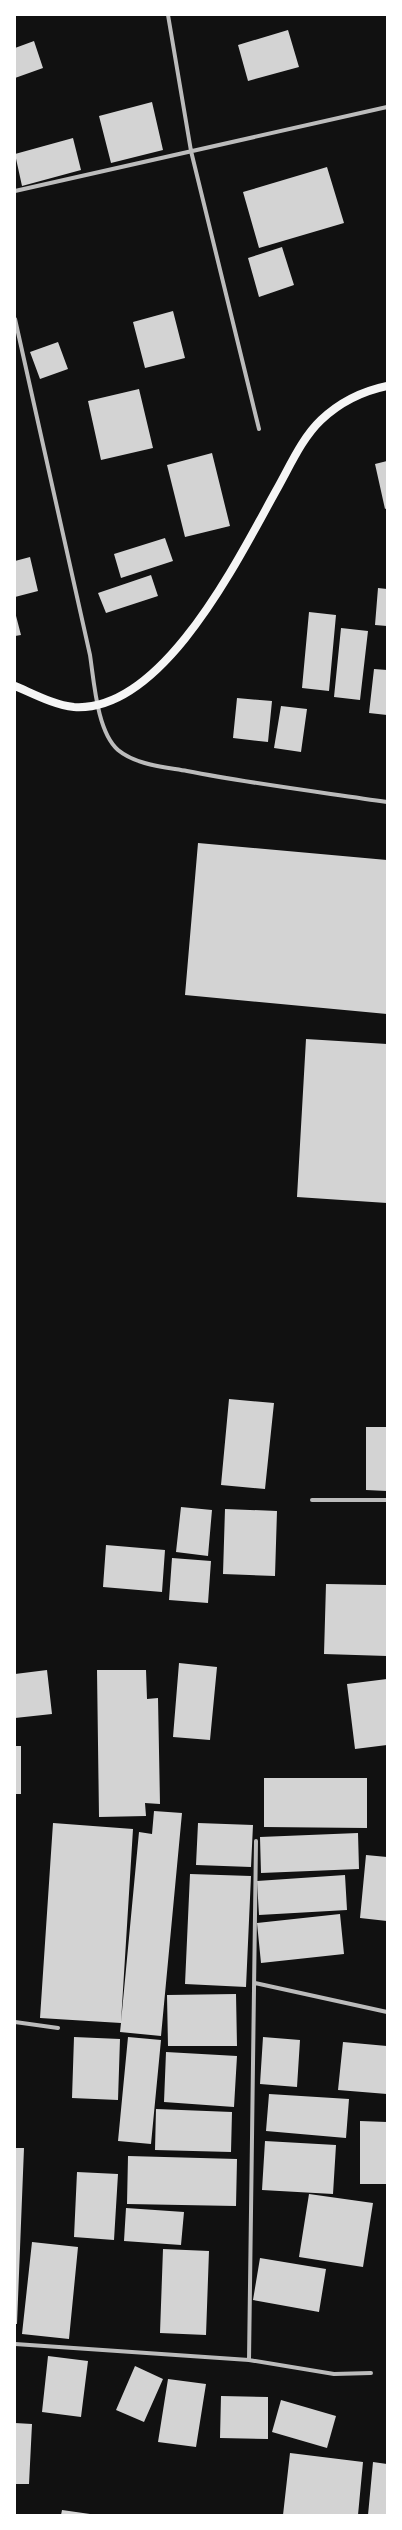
<svg xmlns="http://www.w3.org/2000/svg" width="402" height="2530" font-family="Karla,sans-serif">
	<style>
		.building { fill: #d3d3d3 }
		.lines { fill: none; stroke-linecap: round; stroke-linejoin: round }
		.minor { stroke: #bcbcbc; stroke-width: 4 }
		.secondary { stroke: #f5f5f5; stroke-width: 8 }
	</style>
	<rect width="100%" height="100%" fill="#111"/>
	<!-- building -->
	<path class="building" d="M288 30 299 67 248 81 238 45Z
		M34 41 43 68 15 78V48Z
		M152 102 163 150 111 163 99 116Z
		M73 138 81 170 22 186 15 154Z
		M327 167 344 223 259 248 243 192Z
		M282 247 294 285 259 297 248 258Z
		M173 311 185 358 145 368 133 322Z
		M58 342 68 369 40 379 30 352Z
		M139 389 153 448 101 460 88 401Z
		M212 453 230 526 185 537 167 465Z
		M387 461V508L385 509 375 464Z
		M165 538 173 561 121 578 114 554Z
		M30 557 38 591 15 597V561Z
		M151 575 158 596 106 613 98 593Z
		M378 588 387 589V626L375 625Z
		M15 612 21 635 15 636Z
		M309 612 336 615 329 691 302 688Z
		M341 628 368 631 360 700 334 697Z
		M374 669 387 670V715L369 713Z
		M237 698 272 701 268 742 233 738Z
		M281 706 307 709 301 752 274 748Z
		M198 843 387 860V1014L185 995Z
		M306 1039 387 1044V1203L297 1197Z
		M229 1399 274 1403 265 1489 221 1485Z
		M366 1427H387V1491L366 1490Z
		M181 1507 212 1510 208 1556 176 1552Z
		M225 1509 277 1511 275 1576 223 1574Z
		M106 1545 165 1550 162 1592 103 1587Z
		M172 1558 211 1561 208 1603 169 1600Z
		M326 1584 387 1585V1656L324 1654Z
		M179 1663 217 1667 210 1740 173 1737Z
		M47 1670 52 1714 15 1718V1674Z
		M97 1670H146L147 1699 158 1698 160 1804 145 1803 146 1816 99 1817Z
		M387 1679V1745L355 1749 347 1684Z
		M15 1746H21V1794H15Z
		M264 1778H367V1828L264 1827Z
		M154 1811 182 1813 161 2036 120 2032 121 2023 40 2018 53 1823 133 1829 121 2022 139 1832 152 1834Z
		M198 1823 253 1825 251 1867 196 1865Z
		M358 1833 359 1869 261 1873 260 1837Z
		M366 1855 387 1857V1921L360 1918Z
		M190 1874 251 1876 246 1987 185 1984Z
		M345 1875 347 1910 259 1915 257 1881Z
		M340 1914 344 1954 261 1963 257 1923Z
		M236 1994 237 2046H168L167 1995Z
		M74 2037 120 2039 118 2100 72 2098Z
		M128 2037 161 2040 151 2144 118 2141Z
		M263 2037 300 2040 297 2087 260 2084Z
		M343 2042 387 2046V2094L338 2090Z
		M166 2052 237 2056 234 2107 164 2102Z
		M269 2094 349 2099 346 2138 266 2131Z
		M156 2109 232 2112 231 2152 155 2150Z
		M360 2121 387 2122V2184H360Z
		M265 2141 336 2145 333 2194 262 2190Z
		M15 2148H24L17 2324H15Z
		M128 2156 237 2159 236 2206 127 2204Z
		M77 2172 118 2174 114 2240 74 2237Z
		M309 2194 373 2203 363 2267 299 2257Z
		M126 2208 184 2212 181 2245 124 2241Z
		M32 2242 78 2247 69 2339 22 2334Z
		M163 2249 209 2251 206 2335 160 2333Z
		M260 2258 326 2269 319 2312 253 2300Z
		M48 2356 88 2361 81 2417 42 2412Z
		M135 2366 163 2379 144 2422 116 2410Z
		M168 2379 206 2384 196 2447 158 2442Z
		M221 2396 268 2397V2439L220 2438Z
		M281 2400 336 2416 327 2448 272 2432Z
		M15 2423 32 2424 29 2484H15Z
		M290 2453 363 2462 358 2515H283Z
		M373 2462 387 2464V2515H368Z
		M62 2510 90 2514V2515H61Z"/>
	<g class="lines">
		<!-- minor -->
		<path class="minor" d="M168 15 191 151 259 429
			M15 191 387 107
			M15 319 90 655C94 681 97 732 118 750 136 765 165 767 187 771 253 784 320 792 387 802
			M312 1500H387
			M255 1983 387 2012
			M15 2022 58 2028
			M15 2344 249 2360 334 2374 371 2373
			M249 2360 256 1841"/>
		<!-- secondary -->
		<path class="secondary" d="M15 686C34 694 54 705 74 707 164 713 240 555 277 489 290 466 302 438 321 420 339 403 363 391 387 386"/>
	</g>
	<!-- border -->
	<rect width="402" height="2530" fill="none" stroke="#ffffff" stroke-width="32"/>
</svg>
